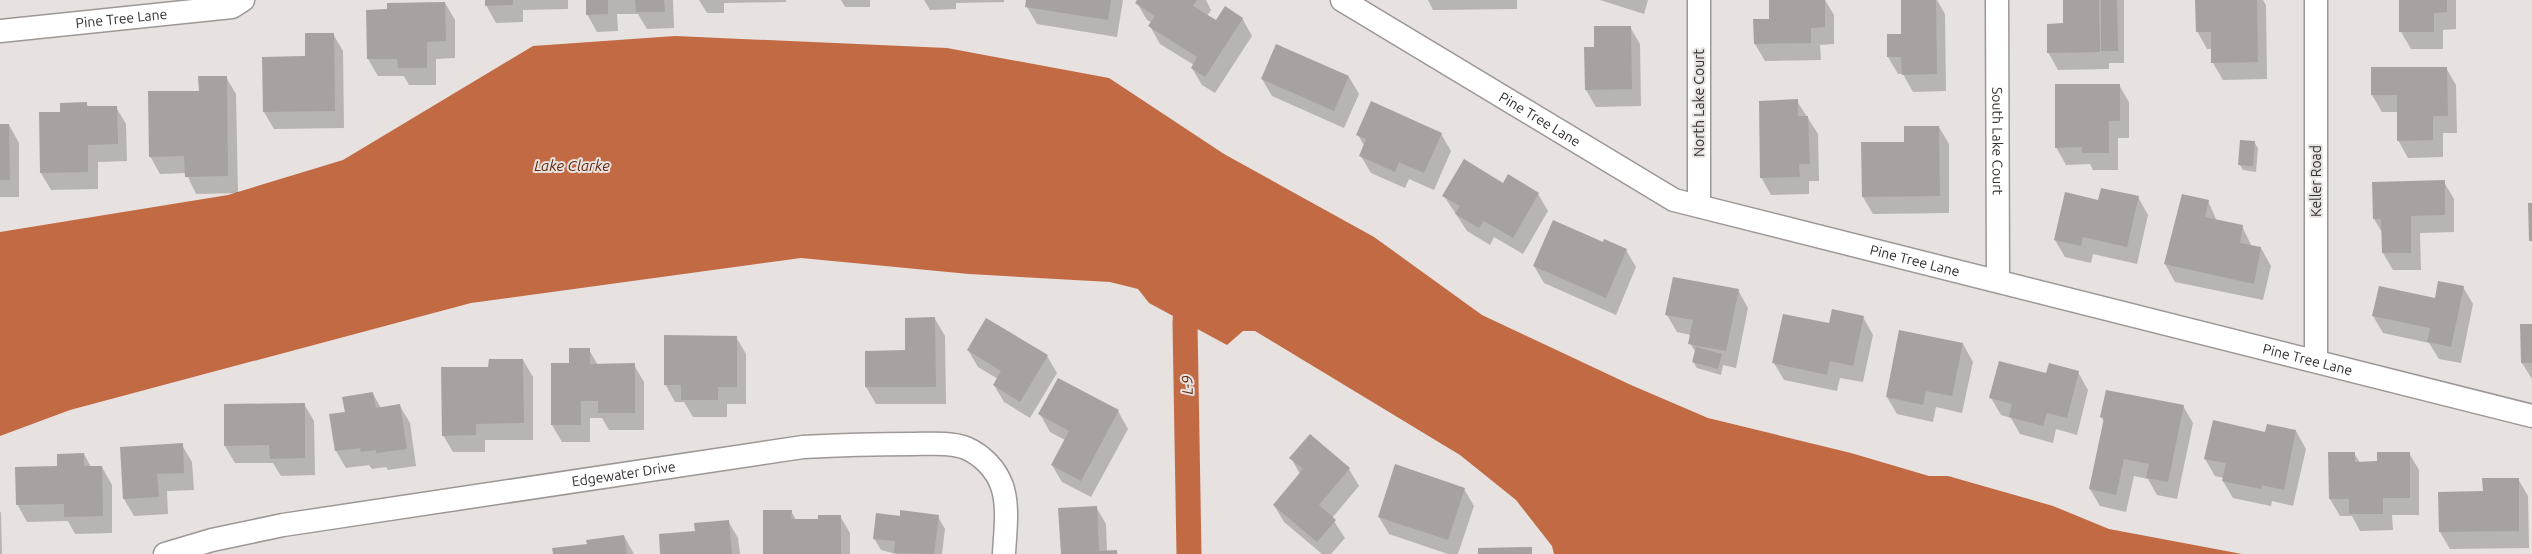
<svg xmlns="http://www.w3.org/2000/svg" width="2532" height="554" font-family="Ubuntu,sans-serif">
	<style>
		.water { fill: #c26a44 }
		.shadow { fill: #0003 }
		.lines { fill: none; stroke-linecap: round; stroke-linejoin: round }
		.canal { stroke: #c26a44; stroke-width: 25 }
		.building { fill: #a7a29f }
		.minor-casing { stroke: #9d9795; stroke-width: 25 }
		.minor { stroke: #fff; stroke-width: 22 }
		.labels { text-anchor: middle; dominant-baseline: central; stroke-width: 4; stroke-linejoin: round; paint-order: stroke }
		.street-label { font-size: 14px; fill: #33302f; stroke: #e7e1df }
		.water-label { font-size: 15px; font-style: italic; fill: #642a0e; stroke: #e7e1df }
	</style>
	<rect width="100%" height="100%" fill="#e7e1df"/>
	<!-- water -->
	<path class="water" d="M675 36 947 48 1109 78 1224 154 1374 237 1482 315 1631 385 1708 418 1851 453 1929 476H1948L2053 506 2109 529 2242 554H1554L1552 546 1516 500 1460 455 1255 331H1243L1227 345 1149 303 1138 289 1110 282 969 274 801 258 471 303 70 410 0 436V232L228 195 343 160 533 46Z"/>
	<!-- shadow -->
	<path class="shadow" d="M486 0H568V9L523 10V22L496 23 486 5Z
		M587 0H673L674 28 647 29 638 14H617L618 31 597 32 587 14Z
		M699 0H786V2L724 3V13H707Z
		M841 0H870V7H845Z
		M924 0H1004V2L956 3V9L930 10Z
		M1028 0H1123L1117 37 1037 24 1027 7Z
		M1138 0H1206L1211 10 1207 16 1216 22 1242 18 1252 36 1215 93 1202 85 1192 68 1194 65 1160 44 1150 26 1152 23 1147 20 1137 3Z
		M1428 0H1517V9L1433 10Z
		M1600 0H1648L1644 14Z
		M1770 0H1825L1834 15V44L1820 45 1821 60 1765 61 1755 44 1771 20Z
		M1902 0H1937L1945 14 1946 91 1913 92 1903 74H1898L1888 57 1902 35Z
		M2064 0H2124V63H2109V69L2058 70 2048 52 2065 25Z
		M2197 0H2263L2266 5 2267 79 2223 80 2213 63 2212 49H2207L2197 31Z
		M2381 0H2456V29L2443 30V49H2411L2401 32 2400 0Z
		M445 3 455 20V58L436 59V85H409L404 76H378L368 59Z
		M1630 27 1640 44 1641 106 1596 107 1586 90Z
		M333 34 343 51 344 128 274 129 264 112 307 58Z
		M2446 68 2456 85 2457 133H2443V157L2408 158 2398 140V112H2382L2372 95Z
		M226 77 236 94 238 193 196 194 186 173 160 174 150 156 200 92Z
		M1349 77 1359 94 1344 128 1272 96 1262 79Z
		M2119 85 2129 102V138H2118V170H2093L2090 164 2066 165 2056 147Z
		M1797 101 1818 134 1819 181H1809V194L1771 195 1761 177Z
		M86 103 89 108 116 107 126 124 127 161 98 162V189L51 190 41 173 40 113H61Z
		M9 125 19 143V197H0V126Z
		M1939 127 1949 144V213L1873 214 1863 197 1905 143Z
		M1441 134 1451 151 1434 190 1409 179 1405 188 1371 173 1361 156 1365 147 1358 135Z
		M2254 142 2258 148 2256 172 2243 170 2240 165Z
		M2444 182 2454 199V232L2420 233 2421 270H2393L2383 253V234L2374 219Z
		M1504 184 1538 194 1548 211 1523 254 1494 237 1490 245 1467 231 1444 196Z
		M2138 197 2148 215 2137 264 2093 254 2091 263 2065 257 2055 240 2099 201Z
		M2208 201 2217 221 2242 226 2252 247 2261 248 2271 266 2263 300 2175 282 2165 264Z
		M1604 244 1626 250 1636 267 1616 315 1544 283 1534 266Z
		M2463 287 2473 304 2461 363 2439 359 2429 343 2383 333 2373 316 2436 300Z
		M1738 290 1748 308 1736 368 1723 365 1721 375 1697 368 1693 362 1696 353 1690 343 1691 335 1677 332 1667 315Z
		M1863 317 1873 335 1863 382 1840 378 1837 391 1784 380 1774 363 1830 325Z
		M935 319 945 336 946 404H876L866 387 907 352Z
		M2532 325V379L2522 363Z
		M736 337 746 354V404H727V417H693L684 402H675L665 384Z
		M1963 344 1973 362 1962 413 1936 407 1933 422 1897 414 1887 397Z
		M589 350 598 365H634L644 382V430H609L602 418H590V442H562L552 425 570 364Z
		M968 350 1047 356 1057 373 1030 418 1004 402 994 385 998 379 978 367Z
		M523 360 533 377V440H485V452H453L443 435 490 368Z
		M2078 372 2088 390 2077 435 2056 429 2053 443 2020 434 2011 418 2001 415 1991 398 2047 375Z
		M373 394 381 408 400 406 410 423 416 466 388 470 386 467 372 469 369 465 346 468 336 451 346 413Z
		M304 404 314 421 315 475 281 476 273 463H235L225 446Z
		M2183 406 2193 423 2177 499 2157 495 2148 479 2134 476 2126 512 2100 506 2090 489 2105 423 2101 417Z
		M1118 411 1128 429 1091 497 1062 482 1052 465 1065 440 1050 432 1040 414Z
		M2296 431 2306 449 2293 506 2272 501 2271 506 2233 498 2223 481 2224 478 2215 476 2205 459 2266 434Z
		M182 445 192 462 194 490 167 491 168 514 134 516 124 499Z
		M2354 453 2360 463H2378L2409 453 2419 470V515H2392L2393 530 2360 531 2352 516H2340L2330 499Z
		M84 454 91 467H102L112 485V533L75 534 68 521 27 522 17 504 58 467Z
		M1291 458 1349 469 1359 486 1332 518 1345 538 1331 554H1322L1284 522 1274 505 1300 474Z
		M2518 479 2528 496 2529 548 2450 549 2440 532 2484 493Z
		M1464 489 1474 506 1458 554H1448L1389 534 1379 517Z
		M1096 507 1106 524 1107 552 1116 551 1118 554H1062Z
		M0 511 1 513 2 554H0Z
		M791 511 796 520 819 521 840 516 850 533V554H764Z
		M938 517 945 529 942 554H896L881 550 874 538 901 518Z
		M728 521 738 538 740 554H661L696 532Z
		M624 536 634 554H554L588 545Z"/>
	<g class="lines">
		<!-- canal -->
		<path class="canal" d="M1187 289 1185 323 1189 554"/>
	</g>
	<!-- building -->
	<path class="building" d="M485 0H513V5L485 6Z
		M586 0H608V14L586 15Z
		M635 0H664L665 12H636Z
		M1026 0H1111L1108 20 1025 7Z
		M1137 0H1197L1193 6 1216 20 1225 6 1243 18 1205 77 1191 68 1197 57 1148 26 1155 16 1135 3Z
		M1769 0H1825V27L1811 28V43L1754 44 1753 19H1769Z
		M1901 0H1936L1937 74 1902 75 1901 57H1887V34H1901Z
		M2063 0H2099L2100 52 2047 53V24L2063 23Z
		M2101 0H2117L2118 51H2101Z
		M2195 0H2257L2258 62 2211 63V32H2196Z
		M2399 0H2447V12L2434 13V32H2399Z
		M445 2 446 41 427 42V68H398L397 59H367L366 10 387 9V3Z
		M1594 26H1631L1632 89 1585 90 1584 47H1594Z
		M305 33H334L335 111 263 112 262 57 305 56Z
		M1276 44 1349 76 1334 111 1261 79Z
		M2371 67H2447L2448 116H2433V140L2397 141V95H2371Z
		M198 76H227L228 176 185 177 184 156 149 157 148 91H199Z
		M2055 84H2120V121H2109V153H2082V147L2055 148Z
		M1798 99V116H1808L1810 164H1799L1800 177 1760 178 1759 101Z
		M1371 101 1442 133 1424 173 1399 162 1395 172 1359 156 1366 139 1356 135Z
		M87 102V106H117L118 144 88 145V172L40 173 39 112H60V103Z
		M0 124H9L10 180H0Z
		M1904 126H1939L1940 196 1862 197 1861 142H1904Z
		M2240 140 2255 141 2253 166 2238 165Z
		M1464 159 1503 183 1508 174 1539 193 1513 238 1484 221 1479 228 1455 214 1460 206 1442 196Z
		M2445 180V215L2411 216V253H2382L2381 219H2373L2372 182Z
		M2101 188 2139 196 2127 247 2083 237 2081 246 2054 240 2065 192 2098 200Z
		M2182 194 2209 200 2205 217 2243 225 2240 243 2261 247 2254 284 2164 264Z
		M2528 203H2532V241H2529Z
		M1553 220 1603 242 1604 239 1627 249 1606 298 1533 266Z
		M1673 277 1739 289 1726 351 1688 344 1693 320 1665 315Z
		M2438 281 2464 286 2451 347 2427 342 2430 328 2372 316 2379 286 2435 298Z
		M1832 309 1864 316 1853 366 1830 361 1827 375 1772 363 1783 314 1829 323Z
		M935 317 936 387H865V351L905 350V318Z
		M986 318 1048 355 1020 402 993 385 1001 371 967 350Z
		M2520 324H2532V363H2521Z
		M1899 330 1963 343 1952 396 1926 391 1923 405 1886 397Z
		M664 335 737 336V387H718V400H681V385H664Z
		M1696 347 1722 354 1718 369 1692 362Z
		M569 348H590V364L635 363V413H598V401H581V425H551V363H569Z
		M489 359H523L524 423 476 424V435L442 436 441 367H488Z
		M1999 361 2046 373 2049 363 2079 371 2067 418 2047 413 2043 426 2009 417 2012 404 1989 398Z
		M1058 378 1119 410 1081 481 1051 465 1069 431 1038 414Z
		M2106 390 2184 405 2168 482 2146 478 2149 464 2124 459 2116 495 2089 489 2104 418 2100 417Z
		M373 392 376 408 400 404 407 449 376 453V450L361 452 360 448 335 451 329 414 345 412 342 397Z
		M305 403V458L270 459 269 445 224 446V404Z
		M2213 420 2265 432 2267 424 2296 430 2284 490 2262 485 2261 489 2222 481 2226 463 2204 459Z
		M1310 434 1350 468 1319 505 1336 520 1317 542 1273 505 1303 469 1289 458Z
		M183 443 184 473 157 474 159 497 123 499 120 447Z
		M2328 452H2355V462L2377 461V452H2410V498H2383V514H2349V499H2329Z
		M84 453V466H102L103 516 64 517V504L16 505 15 467 57 466V454Z
		M1395 464 1465 488 1448 540 1378 517Z
		M2482 478H2519V531L2439 532 2438 492 2483 491Z
		M1097 506 1099 551 1117 550V554H1061L1058 508Z
		M763 510H792L791 519H818V515H841V554H763Z
		M900 510 939 515 934 554 894 553 895 541 873 539 876 513 900 516Z
		M729 520 732 554H660L659 534 695 531 694 523Z
		M624 535 627 554H553L552 548 587 544 586 540Z
		M1532 547V554H1478V548Z"/>
	<g class="lines">
		<defs>
			<g id="minor">
				<path id="s1" d="M1342 0 1674 200 2532 416"/>
				<path d="M1699 0V206"/>
				<path id="s2" d="M1997 0 1998 281"/>
				<path d="M2316 0V361"/>
				<path id="s3" d="M0 31 232 7 243 0"/>
				<path id="s4" d="M165 554 212 540 283 525 803 447C839 445 876 444 913 444 930 444 950 442 966 448 982 455 996 469 1002 486 1009 506 1005 533 1004 554"/>
			</g>
		</defs>
		<!-- minor casing -->
		<use href="#minor" class="minor-casing"/>
		<!-- minor -->
		<use href="#minor" class="minor"/>
	</g>
	<g class="labels">
		<!-- street labels -->
		<g class="street-label">
			<text stroke="none"><textPath href="#s3" startOffset="122">Pine Tree Lane</textPath></text>
			<text transform="translate(1699 103) rotate(-90)">North Lake Court</text>
			<text stroke="none"><textPath href="#s1" startOffset="231">Pine Tree Lane</textPath></text>
			<text stroke="none"><textPath href="#s2" startOffset="141">South Lake Court</textPath></text>
			<text transform="translate(2316 181) rotate(-90)">Keller Road</text>
			<text stroke="none"><textPath href="#s1" startOffset="636">Pine Tree Lane</textPath></text>
			<text stroke="none"><textPath href="#s1" startOffset="1041">Pine Tree Lane</textPath></text>
			<text stroke="none"><textPath href="#s4" startOffset="466">Edgewater Drive</textPath></text>
		</g>
		<!-- water labels -->
		<g class="water-label">
			<text x="572" y="165">Lake Clarke</text>
			<text transform="translate(1187 385) rotate(-91)">L-9</text>
		</g>
	</g>
</svg>
